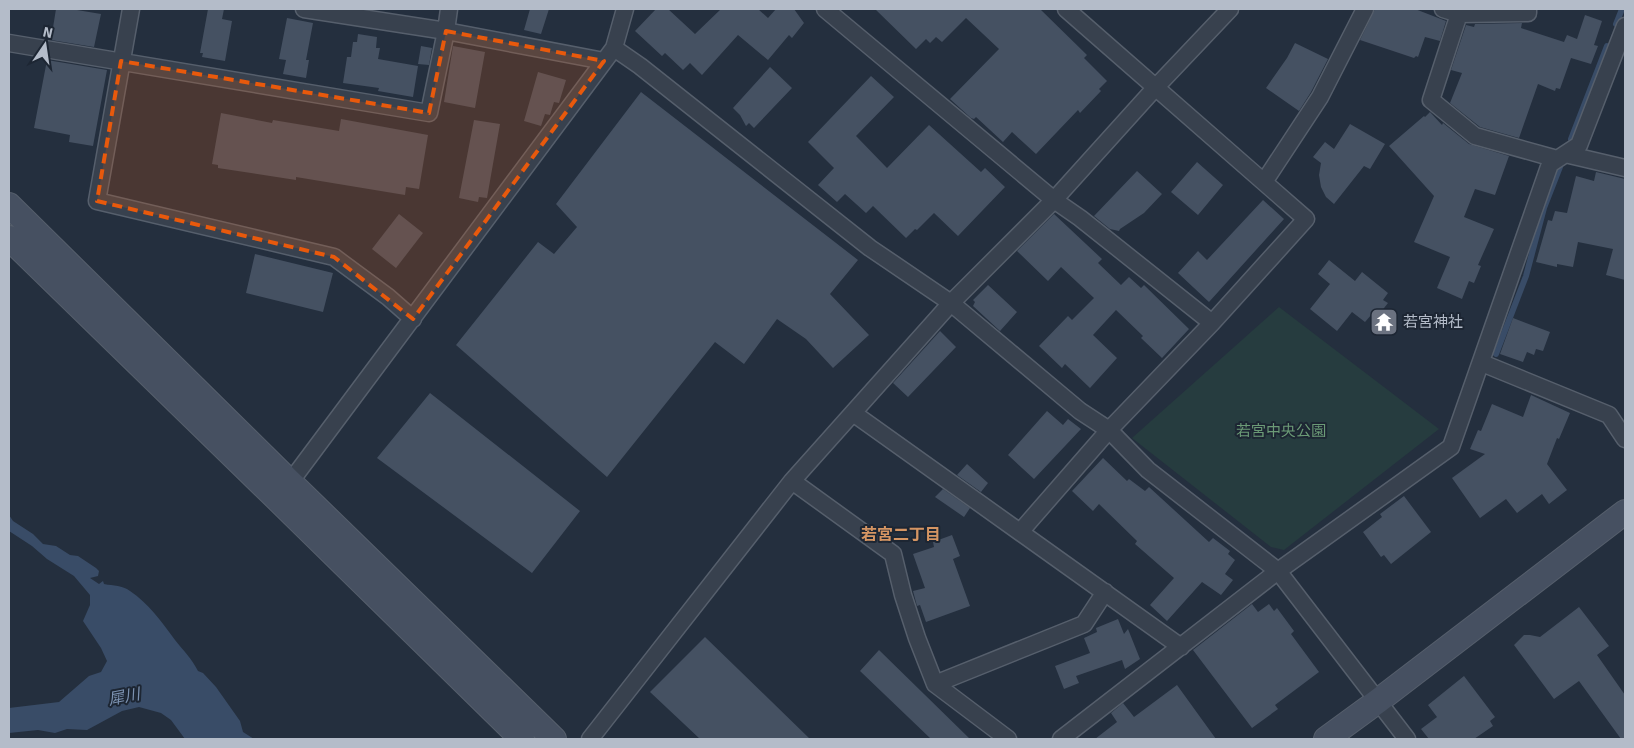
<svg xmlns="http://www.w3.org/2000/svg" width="1634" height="748" font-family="Signika,'Noto Sans JP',sans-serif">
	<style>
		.green { fill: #263c3f }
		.water { fill: #394c67 }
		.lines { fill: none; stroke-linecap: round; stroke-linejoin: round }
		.stream { stroke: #394c67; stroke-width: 6 }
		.building { fill: #455162 }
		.street-casing { stroke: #565f6c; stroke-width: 19 }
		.secondary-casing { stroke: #565f6c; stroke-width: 26 }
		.street { stroke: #38414e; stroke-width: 16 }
		.secondary { stroke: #465061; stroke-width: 24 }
		.marked { fill: #e8590c; fill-opacity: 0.2; stroke: #e8590c; stroke-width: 4; stroke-dasharray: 10 6; stroke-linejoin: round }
		.labels { text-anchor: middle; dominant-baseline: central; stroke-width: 4; stroke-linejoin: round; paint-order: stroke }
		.poi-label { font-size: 15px; fill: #b4bcc9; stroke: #1d2633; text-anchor: start }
		.park-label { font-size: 15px; fill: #6b9a76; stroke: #1d2633 }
		.neighbourhood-label { font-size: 16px; font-weight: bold; fill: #d59563; stroke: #1d2633 }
		.water-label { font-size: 16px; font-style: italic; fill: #7c92b1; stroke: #1d2633 }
	</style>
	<rect width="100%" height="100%" fill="#242f3e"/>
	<!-- green -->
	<path class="green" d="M1279 307 1439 429 1284 550 1271 547 1132 438Z"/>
	<!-- water -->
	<path class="water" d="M9 515 13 521 33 534 43 544 56 546 70 555 78 556 96 568 99 571 98 576 90 578 99 584 103 581 104 584C114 586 122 585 130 591 148 603 162 622 175 640 183 650 192 659 198 671L203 673 216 687 240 721 243 732 254 739H185L171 720 161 713 139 707 122 711 87 730 67 729 55 733 38 730 9 733V708L59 702 89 676 101 672 107 661 101 648 83 621 90 605V595L74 576 47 559 32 546 9 531Z"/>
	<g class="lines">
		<!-- stream -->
		<path class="stream" d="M1616 24 1622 9
			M1571 139 1607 46
			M1496 354 1526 276 1544 208 1560 167"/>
	</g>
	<!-- building -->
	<path class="building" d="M56 9H71L101 14 94 47 51 40Z
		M208 9H224L222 19 232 21 225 61 202 57 203 53H200Z
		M530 9H549L541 34 524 30Z
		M656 9H668L695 34 721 9H758L768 18 776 9H794L804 23 792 38 789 35 768 60 738 35 702 75 690 63 683 70 665 53 662 56 635 31Z
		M875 9H1040L1087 55 1084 58 1107 81 1099 89 1101 91 1080 113 1078 110 1036 154 1012 132 1003 142 976 117 974 119 971 118 950 99 999 49 966 18 942 42 936 37 930 43 926 39 916 49Z
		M1375 9H1415L1446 21 1440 41 1425 37 1418 57 1416 56 1414 58 1360 40Z
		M1585 15 1602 21 1594 45 1598 46 1591 64 1571 58 1560 89 1556 88 1555 91 1538 84 1519 138 1480 127 1450 103 1462 73 1451 70 1466 25 1474 27 1475 24 1522 23 1521 28 1564 42 1567 35 1577 39Z
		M287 18 313 23 306 60H309L306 78 283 74 286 60 279 59Z
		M358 34 377 37 376 48H380L378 59 418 66 413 97 378 91 379 88 343 83 347 57H351L353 42H357Z
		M1295 43 1328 59 1311 92 1299 111 1266 88 1287 58Z
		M421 46 432 48 429 65 418 64Z
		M453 46 485 52 475 108 444 102Z
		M47 60 107 70 93 146 69 142 70 135 34 128Z
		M770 67 792 88 754 128 749 123 746 126 740 115 733 108Z
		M538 72 566 80 559 103 554 102 550 115 545 114 541 126 524 121Z
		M871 76 894 97 856 136 887 168 929 125 981 172 985 168 1005 187 958 236 934 213 917 230 915 229 906 238 873 206 866 213 845 194 837 202 818 185 834 168 808 142Z
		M641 92 858 260 830 294 869 335 833 368 806 339 777 319 744 364 715 342 607 477 456 345 538 242 554 254 577 227 556 204Z
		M1430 112 1442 125 1443 123 1469 144 1509 156 1495 195 1475 189 1464 217 1494 229 1478 265 1481 266 1474 283 1469 281 1462 299 1437 288 1450 257 1414 242 1434 196 1389 146 1424 116 1425 117Z
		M221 113 272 123 273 120 339 131 341 119 428 135 419 189 406 187 405 195 296 177V180L218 168V165L212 164Z
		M474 120 500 124 487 198 479 197 478 202 459 198Z
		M1350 124 1385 144 1370 169 1364 166 1334 204 1326 197 1321 187 1319 175 1321 163 1313 157 1325 142 1334 149Z
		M1197 162 1223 185 1198 215 1171 192Z
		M1137 171 1162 194 1144 213 1120 229 1119 231 1110 229 1094 216Z
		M1596 172 1625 179V280L1606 275 1613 249 1578 242 1573 267 1557 264V267L1536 262 1548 220 1552 221 1555 211 1567 213 1576 176 1594 181Z
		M1263 200 1284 219 1209 302 1178 273 1198 251 1207 260Z
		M399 214 423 233 396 268 372 249Z
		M1054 214 1102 259 1098 263 1121 285 1129 277 1141 288 1144 285 1189 329 1162 358 1141 338 1143 336 1116 310 1093 335 1117 358 1090 388 1065 364 1062 368 1039 346 1068 316 1072 320 1094 298 1061 267 1048 281 1017 251Z
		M255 254 333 273 323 312 246 293Z
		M1329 260 1355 281 1362 272 1388 293 1383 300 1388 303 1377 317 1372 314 1365 322 1352 312 1337 331 1310 309 1330 284 1318 274Z
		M988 285 1017 312 1000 331 973 306 975 302 973 300Z
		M1513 318 1550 332 1543 351 1536 349 1534 355 1527 352 1523 362 1500 354Z
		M940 331 956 347 908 397 893 383Z
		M430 393 580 511 532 573 377 458Z
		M1531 395 1570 413 1559 439 1557 438 1547 464 1567 490 1549 504 1542 494 1517 513 1506 499 1480 518 1452 478 1485 454 1470 449 1478 430 1481 431 1492 404 1523 417Z
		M1047 411 1063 425 1068 419 1081 429 1034 479 1008 455Z
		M1103 458 1127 481 1129 479 1145 491 1149 487 1209 542 1213 538 1230 551 1228 554 1235 560 1225 574 1233 580 1221 595 1202 582 1167 621 1150 605 1174 578 1135 544 1137 541 1099 504 1093 511 1072 491Z
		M967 464 988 483 981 492 957 475Z
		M943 489 970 508 964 517 935 497Z
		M1404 496 1431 532 1391 564 1384 555 1381 557 1363 532 1382 517 1380 514Z
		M952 535 960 556 953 559 970 606 926 622 920 605 917 606 913 591 925 588 913 554 934 547 933 542Z
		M1252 604 1258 612 1269 604 1274 611 1277 608 1294 631 1291 634 1319 672 1275 705 1278 709 1252 728 1193 650Z
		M1579 607 1609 646 1597 655 1625 695V739H1621L1579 681 1554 699 1514 645 1524 635H1530L1540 637Z
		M1118 619 1124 634 1128 629 1140 659 1125 669 1122 660 1076 676 1079 683 1064 689 1055 666 1090 653 1084 638 1097 632 1096 628Z
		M705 637 810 739H700L650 692Z
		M879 650 970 739H931L860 671Z
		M1464 676 1495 717 1490 721 1493 726 1474 739H1429L1421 729 1437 717 1428 705Z
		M1177 685 1216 739H1095L1117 722 1111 713 1123 703 1134 717Z"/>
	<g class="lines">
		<defs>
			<path id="street" d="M131 9 97 201 334 257 388 297 413 319
				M304 9 446 31 604 61
				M825 9 1054 200 1080 218 1212 323
				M1443 9 1459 14 1528 13V9
				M1459 14 1431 100 1475 136 1557 159
				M9 43 429 113 446 31 449 9
				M614 48 640 66 870 248 951 303 1080 411 1109 430 1148 470 1278 571 1061 739
				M1565 154 1625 168
				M1264 182 1320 97 1365 9
				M1482 363 1609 415 1625 439
				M853 413 1181 647
				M792 481 893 554 903 595 917 638 935 684 1008 739
				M285 489 614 48 625 9
				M1020 532 1109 430 1212 323 1306 219 1066 9
				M935 684 1084 624 1105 592
				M590 739 792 481 951 303 1054 200 1156 87 1230 9
				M1407 739 1278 571 1451 447 1550 164 1579 145 1625 26"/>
			<path id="secondary" d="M9 205 290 482 554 739
				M9 238 277 499 522 739
				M1326 739 1378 701 1625 512"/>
		</defs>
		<!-- street casing -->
		<use href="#street" class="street-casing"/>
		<!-- secondary casing -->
		<use href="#secondary" class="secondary-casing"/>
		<!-- street -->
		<use href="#street" class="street"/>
		<!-- secondary -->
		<use href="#secondary" class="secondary"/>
	</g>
	<!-- marked area -->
	<path class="marked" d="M446 31 604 61 413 319 334 257 97 201 121 61 429 113Z"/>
	<!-- icons -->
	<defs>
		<symbol id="temple-square" viewBox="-11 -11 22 22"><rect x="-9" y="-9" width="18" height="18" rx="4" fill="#6b7280" stroke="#1d2633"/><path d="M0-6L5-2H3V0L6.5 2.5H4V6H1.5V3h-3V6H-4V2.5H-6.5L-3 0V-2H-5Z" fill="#fff"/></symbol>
	</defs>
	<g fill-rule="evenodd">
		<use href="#temple-square" x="1368" y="306" width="32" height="32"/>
	</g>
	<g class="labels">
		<!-- poi labels -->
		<g class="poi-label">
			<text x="1403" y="322">若宮神社</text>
		</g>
		<!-- park labels -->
		<g class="park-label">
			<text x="1281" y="431">若宮中央公園</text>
		</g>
		<!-- neighbourhood labels -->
		<g class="neighbourhood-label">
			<text x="901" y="535">若宮二丁目</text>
		</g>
		<!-- water labels -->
		<g class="water-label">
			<text transform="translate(124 697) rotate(-11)">犀川</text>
		</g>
	</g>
	<!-- border -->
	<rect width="1634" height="748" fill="none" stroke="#b4bcc9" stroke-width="20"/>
	<!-- north arrow -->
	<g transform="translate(45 45) rotate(13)" stroke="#1d2633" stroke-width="4" paint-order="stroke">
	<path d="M0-4L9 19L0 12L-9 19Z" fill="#b4bcc9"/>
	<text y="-8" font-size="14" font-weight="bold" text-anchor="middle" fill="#b4bcc9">N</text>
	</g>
</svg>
